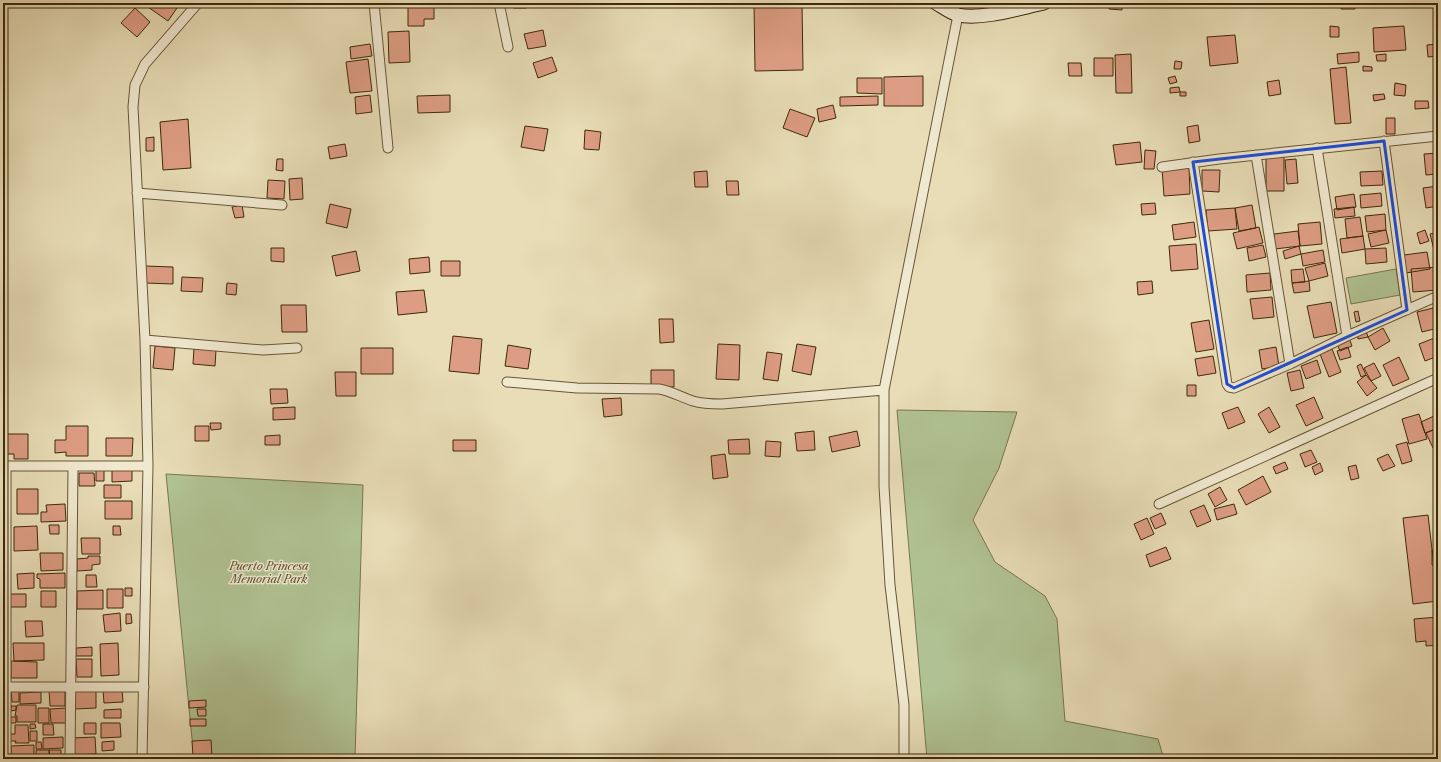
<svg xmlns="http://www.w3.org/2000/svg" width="1441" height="762" font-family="'Libre Caslon Text',serif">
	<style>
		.green { fill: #b0c293; stroke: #78764e }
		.building { fill: #dd9d84; stroke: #3f290a }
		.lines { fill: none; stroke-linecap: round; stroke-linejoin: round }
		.street-casing { stroke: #695635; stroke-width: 11 }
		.secondary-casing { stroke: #3f290a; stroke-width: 15 }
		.street { stroke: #f0e9d0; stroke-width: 9 }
		.secondary { stroke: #f0e9d0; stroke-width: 13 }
		.marked { fill: none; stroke: #1d4ed8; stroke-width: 3; stroke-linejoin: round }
		.labels { text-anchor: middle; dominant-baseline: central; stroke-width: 3; stroke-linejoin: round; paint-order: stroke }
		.park-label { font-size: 11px; font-style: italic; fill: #5b4f2c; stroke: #f0e9d0 }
	</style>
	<rect width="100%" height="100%" fill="#e8ddb7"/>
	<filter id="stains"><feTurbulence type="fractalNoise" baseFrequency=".005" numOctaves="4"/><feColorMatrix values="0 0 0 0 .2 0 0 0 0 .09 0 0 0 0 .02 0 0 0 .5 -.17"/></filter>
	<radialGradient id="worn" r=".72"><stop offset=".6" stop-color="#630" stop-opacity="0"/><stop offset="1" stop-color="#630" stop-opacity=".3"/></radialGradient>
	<!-- green -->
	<path class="green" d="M1396 269 1400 295 1351 304 1346 278Z
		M897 410 1017 412 999 468 973 520 995 562 1045 596 1057 619 1065 721 1158 739 1164 759H927Z
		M166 474 363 485 355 759H194Z"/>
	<!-- building -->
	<path class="building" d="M146 3H170L177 8 168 21 145 5Z
		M380 3H396V7H380Z
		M408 3H434V19H424V26H408Z
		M514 3H526V8H514Z
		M754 3H802L803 70 755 71Z
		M1109 3H1122V10L1109 9Z
		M1341 3H1355V9H1341Z
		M135 8 150 22 137 37 121 23Z
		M1330 26 1339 27V37H1330Z
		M1404 26 1406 50 1374 52 1373 28Z
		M543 30 546 46 528 49 524 34Z
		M409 31 410 62 389 63 388 32Z
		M1235 35 1238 63 1210 66 1207 37Z
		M370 44 372 56 351 59 350 47Z
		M1438 44V56L1428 57 1427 45Z
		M1359 52V62L1338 64 1337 54Z
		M1131 54 1132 93H1116L1115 55Z
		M1386 54V61H1377L1376 55Z
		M552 57 557 71 538 78 533 63Z
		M1094 58H1113V76H1094Z
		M368 59 372 91 350 93 346 62Z
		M1175 61 1182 62 1181 69H1174Z
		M1068 63H1081L1082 76H1069Z
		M1363 66 1372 67V71H1363Z
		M1346 67 1351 123 1335 124 1330 69Z
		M923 76V106H884V77Z
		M1175 76 1177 82 1170 84 1168 78Z
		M857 78H882V94L857 93Z
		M1279 80 1281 94 1269 96 1267 82Z
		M1395 83 1406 85 1405 96 1394 95Z
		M1179 87 1180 92 1170 93V88Z
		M1180 92H1186V96H1180Z
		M1384 94 1385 99 1374 101 1373 95Z
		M370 95 372 112 356 114 355 97Z
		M450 95V112L418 113 417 96Z
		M878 96V105L840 106V97Z
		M1415 101H1428L1429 108 1415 109Z
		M833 105 836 118 819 122 817 109Z
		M790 109 815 118 807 137 783 128Z
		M1386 118H1395V134H1386Z
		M188 119 191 168 163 170 160 122Z
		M1198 125 1200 141 1189 143 1187 127Z
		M525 126 548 129 544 151 521 147Z
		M585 130 601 132 599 150 584 149Z
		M154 137V151H146V138Z
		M1140 142 1142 162 1116 165 1113 145Z
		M345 144 347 156 330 159 328 147Z
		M1145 150 1156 151 1154 169H1144Z
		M1438 153V174L1426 175 1424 154Z
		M1266 157H1284V191H1266Z
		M277 159H283V171L276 170Z
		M1296 159 1298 183 1287 184 1285 160Z
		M1189 166 1190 194 1164 196 1162 168Z
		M1202 170H1220L1219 192 1202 191Z
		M707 171 708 187H695L694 172Z
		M1382 171 1383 185 1361 186 1360 172Z
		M302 178 303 199 290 200 289 179Z
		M268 180 285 181 284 199 267 198Z
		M726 181H738L739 195H727Z
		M1438 186V206L1426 208 1423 188Z
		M1381 193 1382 206 1361 208 1360 195Z
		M1354 194 1356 207 1337 210 1335 197Z
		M1155 203 1156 214 1142 215 1141 204Z
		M330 204 351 209 347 228 326 223Z
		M242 205 244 217 235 218 232 207Z
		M1252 205 1256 228 1239 231 1235 208Z
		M1354 207 1355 216 1335 218 1334 209Z
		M1235 208 1237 229 1208 231 1206 210Z
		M1385 214 1386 230 1367 232 1365 216Z
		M1360 217 1363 236 1347 238 1345 219Z
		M1194 222 1196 237 1174 240 1172 225Z
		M1320 222 1322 244 1300 246 1298 224Z
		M1259 227 1263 243 1237 249 1233 233Z
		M1386 230 1389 243 1371 247 1368 234Z
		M1425 230 1429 241 1420 244 1417 233Z
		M1298 231 1300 246 1275 249 1274 234Z
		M1438 232V257L1436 258 1430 234Z
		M1363 236 1365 249 1342 253 1340 239Z
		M1196 244 1198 269 1171 271 1169 246Z
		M1263 245 1266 257 1249 261 1247 248Z
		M1299 246 1301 254 1285 259 1283 251Z
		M271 248H284V262L271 261Z
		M1386 248 1387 262 1366 264 1365 249Z
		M1323 250 1325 262 1303 266 1301 254Z
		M356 251 360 271 336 276 332 256Z
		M1427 252 1430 269 1406 273 1404 255Z
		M429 257 430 272 410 274 409 259Z
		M441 261H460V276H441Z
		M1325 263 1328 276 1309 281 1305 268Z
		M145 266 173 267V284L145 283Z
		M1438 267V290L1413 292 1411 269Z
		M1303 269 1305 282 1292 283 1291 270Z
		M1270 273 1271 290 1247 292 1246 275Z
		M182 277 203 278 202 292 181 291Z
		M1152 281 1153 293 1138 295 1137 282Z
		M1309 281 1310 291 1294 293 1292 283Z
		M227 283 237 284 236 295 226 294Z
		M424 290 427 312 398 315 396 292Z
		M1272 297 1274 317 1253 319 1250 299Z
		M1331 302 1337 333 1314 338 1307 306Z
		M281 305H306L307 332H282Z
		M1433 308 1438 328 1422 332 1417 312Z
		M1358 311 1360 321 1356 322 1354 312Z
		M659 319H673L674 342 660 343Z
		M1209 320 1214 349 1196 352 1191 323Z
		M1383 328 1390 341 1375 350 1368 337Z
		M1366 331 1368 337 1358 339 1357 333Z
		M453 336 482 339 479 374 449 371Z
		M1437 337 1438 356 1425 361 1419 344Z
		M1349 338 1352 346 1340 351 1337 344Z
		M718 344 740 345 739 380 716 379Z
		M797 344 816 347 811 375 792 371Z
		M508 345 531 349 528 369 505 366Z
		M155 346 175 348 173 370 153 368Z
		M1276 347 1279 366 1262 369 1259 350Z
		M1348 347 1351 357 1340 360 1337 351Z
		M194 348 216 350 215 366 193 364Z
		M361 348H393V374H361Z
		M1332 349 1341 372 1329 377 1320 354Z
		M767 352 782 354 778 381 763 379Z
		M1213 356 1216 373 1198 376 1195 359Z
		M1399 357 1409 379 1393 386 1383 365Z
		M1317 360 1321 373 1306 379 1301 366Z
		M1374 363 1381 376 1371 381 1364 368Z
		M1361 364 1366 375 1361 377 1357 366Z
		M651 370H674V387H651Z
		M1300 370 1304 388 1291 391 1287 373Z
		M335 372H356V396H336Z
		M1366 375 1377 388 1367 396 1357 382Z
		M1187 385H1196V396H1187Z
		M270 389H287L288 403 271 404Z
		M1314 397 1323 418 1306 426 1296 405Z
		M621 398 622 415 604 417 602 399Z
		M295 407V419L273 420V408Z
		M1238 407 1245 422 1228 429 1222 413Z
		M1269 407 1280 427 1269 433 1258 414Z
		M1419 414 1427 439 1409 444 1402 419Z
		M1434 416 1438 428 1425 433 1421 422Z
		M210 423H221V429L211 430Z
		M66 426H88V456H66V452L55 453V440H66Z
		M195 426H209V441H195Z
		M1438 428V446L1433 448 1426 433Z
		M814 431 815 450 797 451 795 433Z
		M857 431 860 446 832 452 829 437Z
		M3 434H28V459H14V454H3Z
		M280 435V445H265V436Z
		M106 438H133L132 456H106Z
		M749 439 750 454H729L728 440Z
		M453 440H476V451H453Z
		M766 441 781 442 780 457 765 456Z
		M1407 442 1412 461 1402 464 1396 445Z
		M1311 450 1317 462 1305 467 1300 454Z
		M725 454 728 477 713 479 711 456Z
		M1388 454 1395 466 1383 471 1377 459Z
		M1285 462 1288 469 1276 474 1273 467Z
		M1320 463 1323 471 1315 475 1312 467Z
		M1356 465 1359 478 1351 480 1348 467Z
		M96 468H104V481H96Z
		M112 468H132V481L112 482Z
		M79 473H94L95 486H79Z
		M1263 476 1271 492 1246 505 1238 490Z
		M104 485H121V498H104Z
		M1220 487 1227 500 1215 507 1208 494Z
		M17 489H38V514H17Z
		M105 501H132V519H105Z
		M65 504 66 521 41 522V512H47L46 505Z
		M1234 504 1237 514 1217 520 1214 509Z
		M1204 505 1211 521 1197 527 1190 511Z
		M1161 513 1166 524 1155 529 1150 518Z
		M1428 515 1438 601 1413 604 1403 518Z
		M1147 518 1154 534 1141 540 1134 524Z
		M49 525H59V534H50Z
		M37 526 38 550 14 551V527Z
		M113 526H120L121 535H113Z
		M81 538H100V554H82Z
		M1166 547 1171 559 1150 567 1146 555Z
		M1432 550H1438V565H1432Z
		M40 553H63V570L41 571Z
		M88 556H100V564L92 565V570L77 571V559L88 558Z
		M34 573V588L18 589 17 574Z
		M65 573V588H40V579L37 578V574Z
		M86 575H96L97 587H86Z
		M125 588H132V596H125Z
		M107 589H123V608H107Z
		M103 590V609H77V591Z
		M41 591H56V607H41Z
		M9 594H26V607H9Z
		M120 613 121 631 105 632 103 615Z
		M126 614H131L132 623 126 624Z
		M1438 617V645L1426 646V641L1416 642 1414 619Z
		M25 621H42L43 636 26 637Z
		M13 643H44V660L14 661Z
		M118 643 119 675 101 676 100 644Z
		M92 647V656H76V648Z
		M76 659H92V677H77Z
		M11 661 37 662V678H11Z
		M122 688 123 702 104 703 103 690Z
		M11 689H19V702H12Z
		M65 689V706H50L49 690Z
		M75 691H96V708L75 709Z
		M41 692V703L20 704V693Z
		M206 700V707L189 708V701Z
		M17 705H36V722H17V716H15Z
		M11 706H16V710L11 711Z
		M38 708H49V723H38Z
		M66 708V723H51L50 709Z
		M121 709V718H104V710Z
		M197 709H206V716H198Z
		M10 717H16V723H10Z
		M190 719H206V726H190Z
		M84 723H96V734H84Z
		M101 723H120L121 737 101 738Z
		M30 724H35L36 728 30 729Z
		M43 724H53L54 735H43Z
		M15 725H28L29 743H15L16 741H10V734H15Z
		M30 731H37V741H30Z
		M63 737V748L43 749V738Z
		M95 737 96 754 73 755 72 738Z
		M211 740 212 756 193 757 192 741Z
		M114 741V750L102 751V742Z
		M36 742H41L42 749H36Z
		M34 745V757L11 758V746Z
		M36 750H49V758H36Z
		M49 750H61V757L50 758Z
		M99 757V759H76V758Z"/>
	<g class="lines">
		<defs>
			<path id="street" d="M374 3 388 148
				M499 3 508 47
				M1384 141 1407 310
				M1317 148 1347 336
				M1256 155 1290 364
				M1193 162 1227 384 1229 387 1234 388 1290 364 1347 336 1438 296
				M1162 167 1219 159 1438 136
				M137 193 282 205
				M145 340 263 350 297 348
				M507 382 577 388 659 389C671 391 681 397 693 401 703 404 712 404 722 404L884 390
				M3 466H148
				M6 467V759
				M1159 504 1438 378
				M3 687H144
				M70 759 73 466
				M142 759 148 466 145 340 133 107 135 85 145 64 198 3
				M904 759V705L890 585 884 486V390L958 15"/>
			<path id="secondary" d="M936 3C943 7 951 13 958 15 982 20 1020 8 1044 3"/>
		</defs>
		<!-- street casing -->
		<use href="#street" class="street-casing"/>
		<!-- secondary casing -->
		<use href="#secondary" class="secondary-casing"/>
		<!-- street -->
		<use href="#street" class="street"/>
		<!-- secondary -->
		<use href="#secondary" class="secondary"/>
	</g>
	<!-- marked area -->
	<path class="marked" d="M1384 141 1407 310 1234 388 1227 384 1193 162Z"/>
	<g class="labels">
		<!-- park labels -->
		<g class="park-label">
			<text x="269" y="566">Puerto Princesa<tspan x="269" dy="13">Memorial Park</tspan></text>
		</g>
	</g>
	<!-- margin -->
	<rect width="1441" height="762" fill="none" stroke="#e8ddb7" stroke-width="16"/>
	<rect x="4" y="4" width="1433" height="754" fill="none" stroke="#3f290a" stroke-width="2"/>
	<rect x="8" y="8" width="1425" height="746" fill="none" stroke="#3f290a"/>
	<rect width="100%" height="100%" filter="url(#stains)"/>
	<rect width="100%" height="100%" fill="url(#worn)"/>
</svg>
